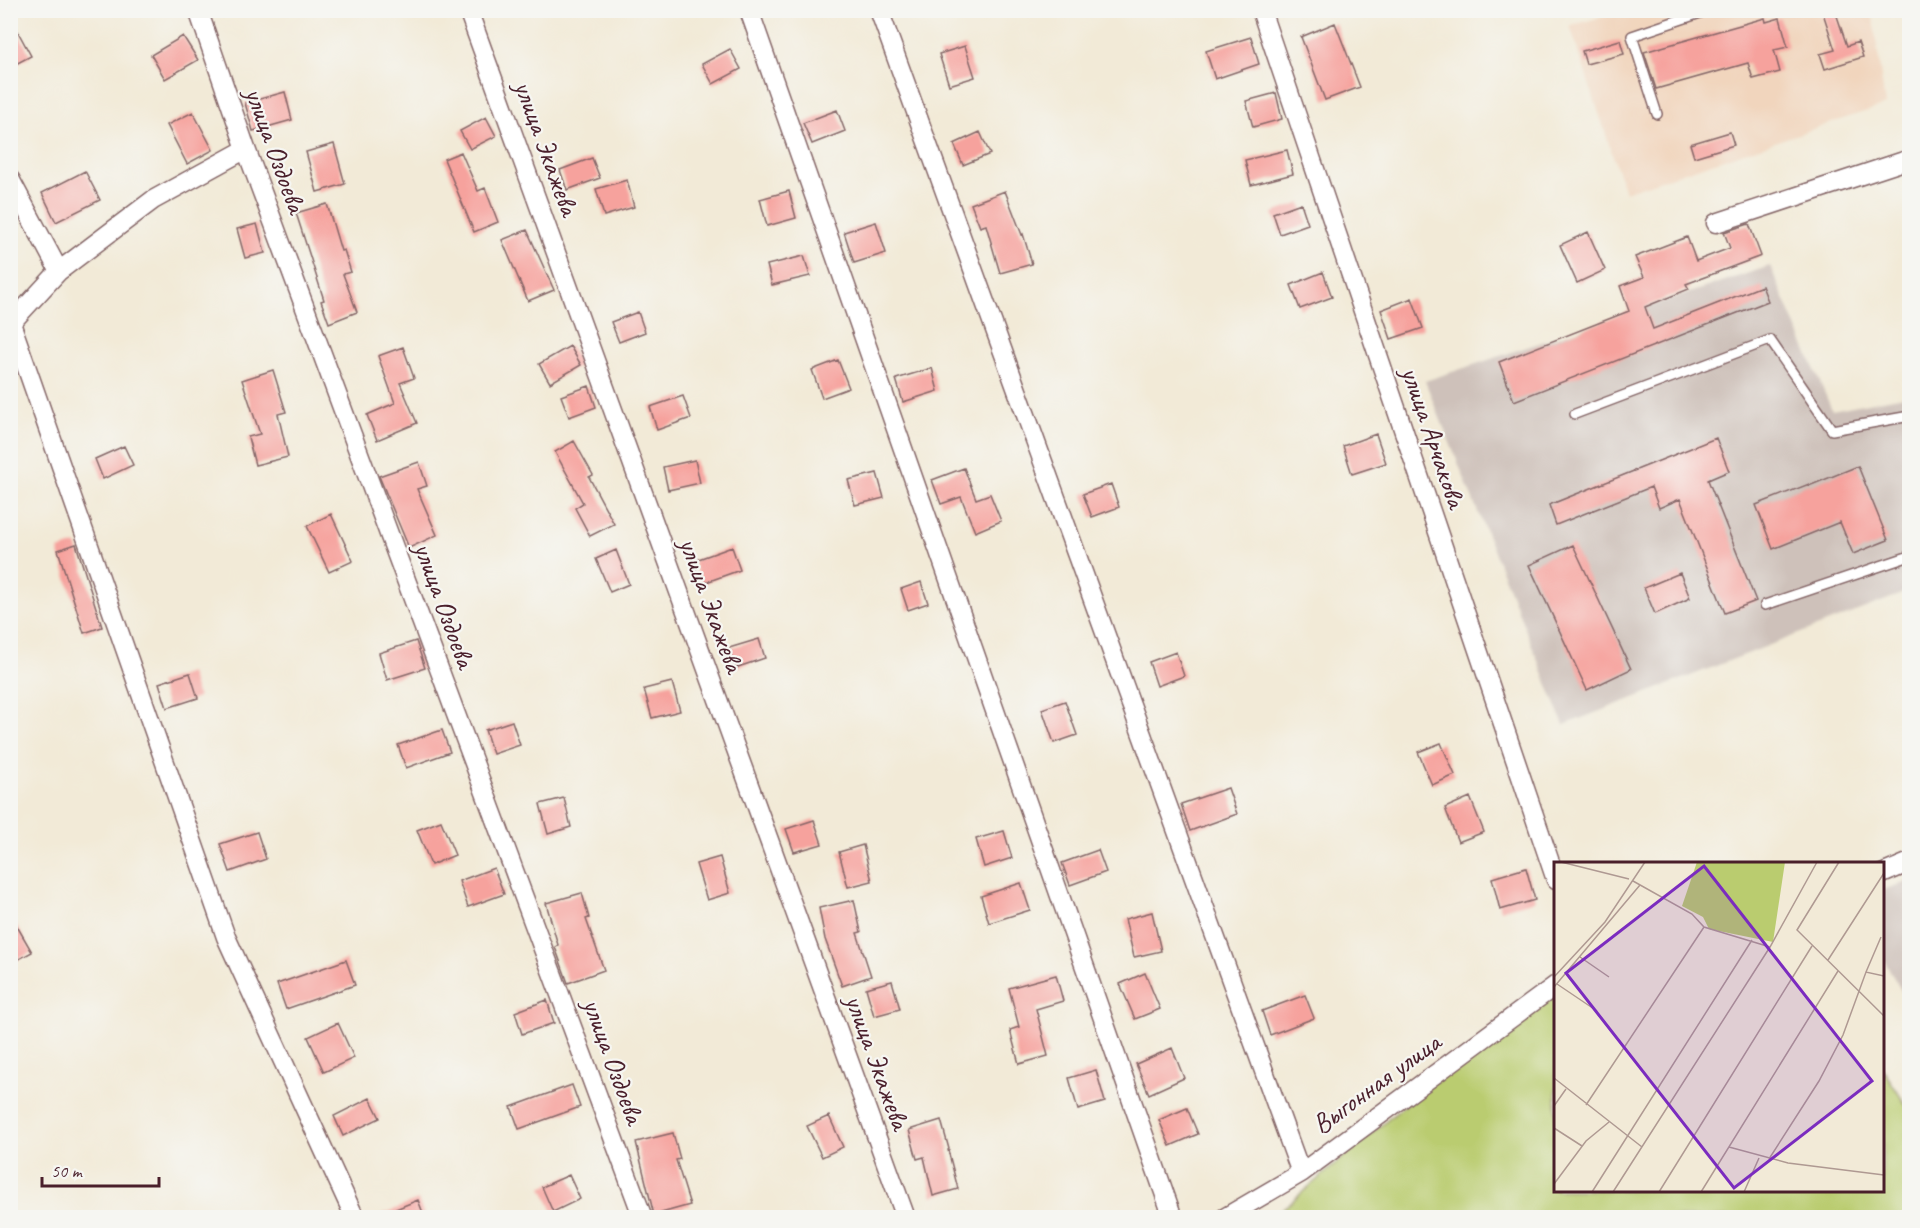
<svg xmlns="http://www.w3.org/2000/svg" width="1920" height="1228" font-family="Caveat,sans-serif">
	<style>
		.built { fill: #f1d5bd }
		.industrial { fill: #cec1ba }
		.green { fill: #bacc6f; stroke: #82764d; stroke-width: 1.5 }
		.building { fill: #f6a29d }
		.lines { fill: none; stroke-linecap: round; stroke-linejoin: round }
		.lane-casing { stroke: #856667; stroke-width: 12 }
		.street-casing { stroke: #856667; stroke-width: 21 }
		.lane { stroke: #fff; stroke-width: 9 }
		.street { stroke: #fff; stroke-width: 18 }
		.labels { text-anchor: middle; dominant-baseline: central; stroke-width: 4.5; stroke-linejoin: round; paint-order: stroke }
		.street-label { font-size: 28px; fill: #4a1f2b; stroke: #f6f6f2 }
		.inset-road { fill: none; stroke: #af9992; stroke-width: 1.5 }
		.view { fill: #7b2cbf; fill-opacity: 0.15; stroke: #7b2cbf; stroke-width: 3 }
		.inset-edge { fill: none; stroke: #4a1f2b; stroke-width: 3 }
	</style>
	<rect width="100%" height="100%" fill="#f6f6f2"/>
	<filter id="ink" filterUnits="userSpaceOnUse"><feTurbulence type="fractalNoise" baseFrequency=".0167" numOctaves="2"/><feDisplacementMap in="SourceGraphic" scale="12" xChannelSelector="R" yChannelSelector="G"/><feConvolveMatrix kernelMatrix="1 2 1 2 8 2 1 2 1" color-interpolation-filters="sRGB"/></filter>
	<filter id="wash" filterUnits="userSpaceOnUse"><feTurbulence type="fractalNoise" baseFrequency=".008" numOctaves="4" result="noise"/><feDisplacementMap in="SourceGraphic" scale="24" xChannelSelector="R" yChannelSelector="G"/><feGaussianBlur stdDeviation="1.35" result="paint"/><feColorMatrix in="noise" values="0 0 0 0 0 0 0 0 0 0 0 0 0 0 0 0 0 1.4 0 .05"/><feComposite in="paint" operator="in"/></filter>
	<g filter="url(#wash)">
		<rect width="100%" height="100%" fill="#f2ead7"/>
		<!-- built -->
		<path class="built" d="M1622 11H1872L1885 105 1625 192 1570 26Z"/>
		<!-- industrial -->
		<path class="industrial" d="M1770 266 1832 410 1909 395V591L1564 725 1425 381Z
			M1909 881H1910L1909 1004 1882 957 1883 890Z"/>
		<!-- green -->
		<path class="green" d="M1548 984 1556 985V1190H1882L1883 1069 1909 1110V1217L1272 1218Z"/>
		<g id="blocks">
			<!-- building -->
			<path class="building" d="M1822 10H1835L1847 46 1858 42 1863 57 1825 69 1820 54 1835 50Z
				M10 17 31 56 10 67Z
				M1765 18 1766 22 1780 18 1788 47 1774 50 1780 72 1753 79 1748 63 1656 89 1644 52Z
				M1335 23 1360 87 1325 100 1301 37Z
				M183 36 198 60 165 79 151 55Z
				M1251 37 1259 64 1215 79 1206 51Z
				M1620 40 1624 54 1586 64 1582 51Z
				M965 46 975 77 949 85 939 54Z
				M730 49 741 69 713 84 702 64Z
				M285 92 292 120 253 131 245 103Z
				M1276 93 1282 119 1253 127 1246 101Z
				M837 110 845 131 812 144 803 123Z
				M193 112 213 150 187 164 167 125Z
				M486 117 496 136 470 149 460 131Z
				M980 132 990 154 963 165 954 144Z
				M1730 132 1734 145 1694 157 1690 144Z
				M334 144 345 184 317 192 306 152Z
				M1287 150 1293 174 1251 185 1245 160Z
				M461 152 478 191 485 188 498 222 474 232 444 159Z
				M592 158 600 178 567 190 560 170Z
				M85 171 100 200 56 222 42 193Z
				M627 180 634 207 604 216 596 189Z
				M789 191 796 218 767 226 760 199Z
				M1005 191 1022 235 1023 234 1032 264 1000 273 986 225 980 227 971 204Z
				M1301 203 1308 224 1280 234 1273 213Z
				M327 204 341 251 344 250 351 272 343 274 357 312 329 323 321 301 324 300 296 213Z
				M876 222 886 253 854 263 844 232Z
				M257 224 265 253 245 258 237 229Z
				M1749 224 1761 256 1686 284 1689 289 1645 307 1653 329 1762 286 1768 301 1514 401 1499 362 1629 311 1620 286 1644 277 1635 257 1687 237 1696 261 1730 248 1724 232Z
				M527 230 554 290 528 301 502 240Z
				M1588 232 1605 270 1577 283 1560 245Z
				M804 256 810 276 772 285 767 265Z
				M1323 272 1332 297 1300 309 1291 285Z
				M1412 298 1423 328 1391 339 1381 310Z
				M638 312 645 332 619 342 611 322Z
				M570 346 581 365 550 383 539 364Z
				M403 347 414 378 400 383 417 423 377 440 367 415 395 403 378 356Z
				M838 360 849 388 822 398 812 370Z
				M932 368 938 391 903 402 896 379Z
				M273 370 286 412 278 414 288 457 255 465 248 437 260 434 242 380Z
				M589 386 596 407 569 417 561 396Z
				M683 396 691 418 657 430 650 407Z
				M1376 434 1386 463 1352 474 1343 446Z
				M1716 438 1729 471 1708 480 1756 601 1725 613 1680 499 1659 508 1651 487 1556 525 1549 505Z
				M574 441 593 475 589 477 614 524 590 536 575 508 583 503 555 452Z
				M124 446 133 465 103 479 95 459Z
				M695 460 700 483 668 490 663 467Z
				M419 462 427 486 417 489 437 535 409 548 379 476Z
				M1858 466 1888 540 1853 554 1840 522 1773 549 1756 505 1809 484V486Z
				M964 468 976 499 990 494 1001 521 975 532 961 497 941 504 932 480Z
				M877 473 884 498 855 505 848 480Z
				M1111 484 1119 507 1092 517 1083 494Z
				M331 514 353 561 329 572 307 526Z
				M76 544 102 627 84 633 58 550Z
				M1573 545 1631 669 1587 690 1529 565Z
				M732 547 740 570 701 584 693 561Z
				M616 550 629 584 610 592 596 559Z
				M1680 573 1690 598 1655 614 1644 588Z
				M921 582 928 603 908 610 901 589Z
				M759 639 765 658 735 668 729 648Z
				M416 641 425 668 387 680 379 653Z
				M1176 652 1184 676 1157 686 1149 662Z
				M190 673 198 698 167 708 159 683Z
				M672 682 680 711 652 718 644 689Z
				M1065 701 1077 735 1054 743 1042 709Z
				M512 721 520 745 493 754 485 730Z
				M442 730 450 752 406 768 398 745Z
				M1441 743 1455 775 1432 785 1418 752Z
				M1228 788 1237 814 1190 831 1181 804Z
				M1470 797 1484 832 1458 842 1445 808Z
				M564 798 571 827 548 834 540 804Z
				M814 820 822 844 794 852 786 829Z
				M441 821 455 855 431 865 417 830Z
				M1004 831 1012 858 984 867 976 839Z
				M257 832 266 859 230 872 220 844Z
				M863 845 872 881 848 887 839 852Z
				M1098 850 1106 872 1070 885 1062 863Z
				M720 857 730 893 707 900 696 864Z
				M494 868 504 894 468 907 459 881Z
				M1526 868 1535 900 1500 910 1492 878Z
				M1021 883 1030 910 989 923 981 896Z
				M582 893 589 918 586 919 604 970 568 983 555 947 558 945 546 903Z
				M854 900 861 932 857 933 871 976 842 986 825 939 819 908Z
				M1152 912 1161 951 1134 957 1125 919Z
				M10 914 32 952 10 964Z
				M346 960 355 985 286 1009 277 984Z
				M1145 973 1160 1009 1135 1019 1120 984Z
				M1056 975 1063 1001 1036 1009 1048 1056 1019 1064 1010 1030 1019 1027 1009 988Z
				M892 981 900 1009 874 1016 866 988Z
				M1305 995 1314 1018 1270 1035 1262 1011Z
				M547 1000 554 1023 522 1034 515 1012Z
				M338 1023 354 1058 324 1072 308 1037Z
				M1172 1048 1184 1078 1149 1094 1136 1064Z
				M1096 1070 1105 1102 1078 1110 1069 1078Z
				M572 1085 580 1107 519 1129 511 1107Z
				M370 1098 380 1118 343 1136 334 1116Z
				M1187 1108 1198 1134 1170 1146 1159 1120Z
				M829 1116 843 1147 822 1157 807 1126Z
				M941 1120 949 1149 948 1150 958 1189 933 1196 924 1157 917 1159 909 1130Z
				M673 1133 680 1159 676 1160 690 1205 654 1215 636 1142Z
				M569 1175 580 1199 553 1212 542 1187Z
				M418 1200 425 1218H377L376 1217Z"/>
		</g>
	</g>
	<g filter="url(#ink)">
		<use href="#blocks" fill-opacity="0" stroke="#856667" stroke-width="1.5"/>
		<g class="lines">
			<defs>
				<path id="lane" d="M1657 114 1632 36 1700 13
					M1575 414 1770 340 1832 430 1910 416
					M1765 605 1910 556"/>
				<path id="street" d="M198 10 246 149 643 1218
					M468 10 906 1218
					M749 10 1173 1218
					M879 10 1301 1173
					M1261 10 1556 880
					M246 149 153 200 59 271 11 323 226 937 355 1218
					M10 179 59 271
					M1716 223 1910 159
					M1882 874 1910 862
					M1224 1218 1301 1173 1556 985"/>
			</defs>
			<!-- lane casing -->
			<use href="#lane" class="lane-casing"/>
			<!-- street casing -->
			<use href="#street" class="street-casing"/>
			<!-- lane -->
			<use href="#lane" class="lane"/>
			<!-- street -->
			<use href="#street" class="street"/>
		</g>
	</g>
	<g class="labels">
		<!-- street labels -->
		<g class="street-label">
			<text transform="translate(547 148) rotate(70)">улица Экажева</text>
			<text transform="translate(276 150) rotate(70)">улица Оздоева</text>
			<text transform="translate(1434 437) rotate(71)">улица Арчакова</text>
			<text transform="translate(445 605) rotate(70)">улица Оздоева</text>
			<text transform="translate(712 605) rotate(70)">улица Экажева</text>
			<text transform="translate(614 1061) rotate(70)">улица Оздоева</text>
			<text transform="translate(878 1062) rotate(70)">улица Экажева</text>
			<text transform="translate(1376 1083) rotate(-36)">Выгонная улица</text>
		</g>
	</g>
	<!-- overview -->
	<g transform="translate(1554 862)">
		<rect width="330" height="330" fill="#f2ead7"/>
		<path d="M143 0H231L219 80 155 67 149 55 128 44Z" fill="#bacc6f"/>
		<path class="inset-road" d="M7 0 75 17M285 0 243 68 330 154M79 19 138 52 150 65 216 85M26 95 55 115M274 98 330 11M312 110 327 75M0 115 51 60 91 0M3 122 43 149M0 125 86 23M0 216 88 285M32 243 150 65M0 244 12 227M0 266 28 284M175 285 234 301 330 313M215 297 265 219 289 173 312 110 330 114M0 322 32 279 55 260M38 330 198 78M59 330 216 85 263 0M105 330 258 84M147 330 284 109M190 330 205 296"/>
		<path class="view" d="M150 4 318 219 180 326 12 111Z"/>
		<rect width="330" height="330" class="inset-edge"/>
	</g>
	<!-- margin -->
	<rect width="1920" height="1228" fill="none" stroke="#f6f6f2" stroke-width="36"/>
	<!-- scale -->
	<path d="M42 1177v9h117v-9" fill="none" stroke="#4a1f2b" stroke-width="3"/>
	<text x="51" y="1177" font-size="18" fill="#4a1f2b" stroke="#f6f6f2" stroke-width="4.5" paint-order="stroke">50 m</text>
</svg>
